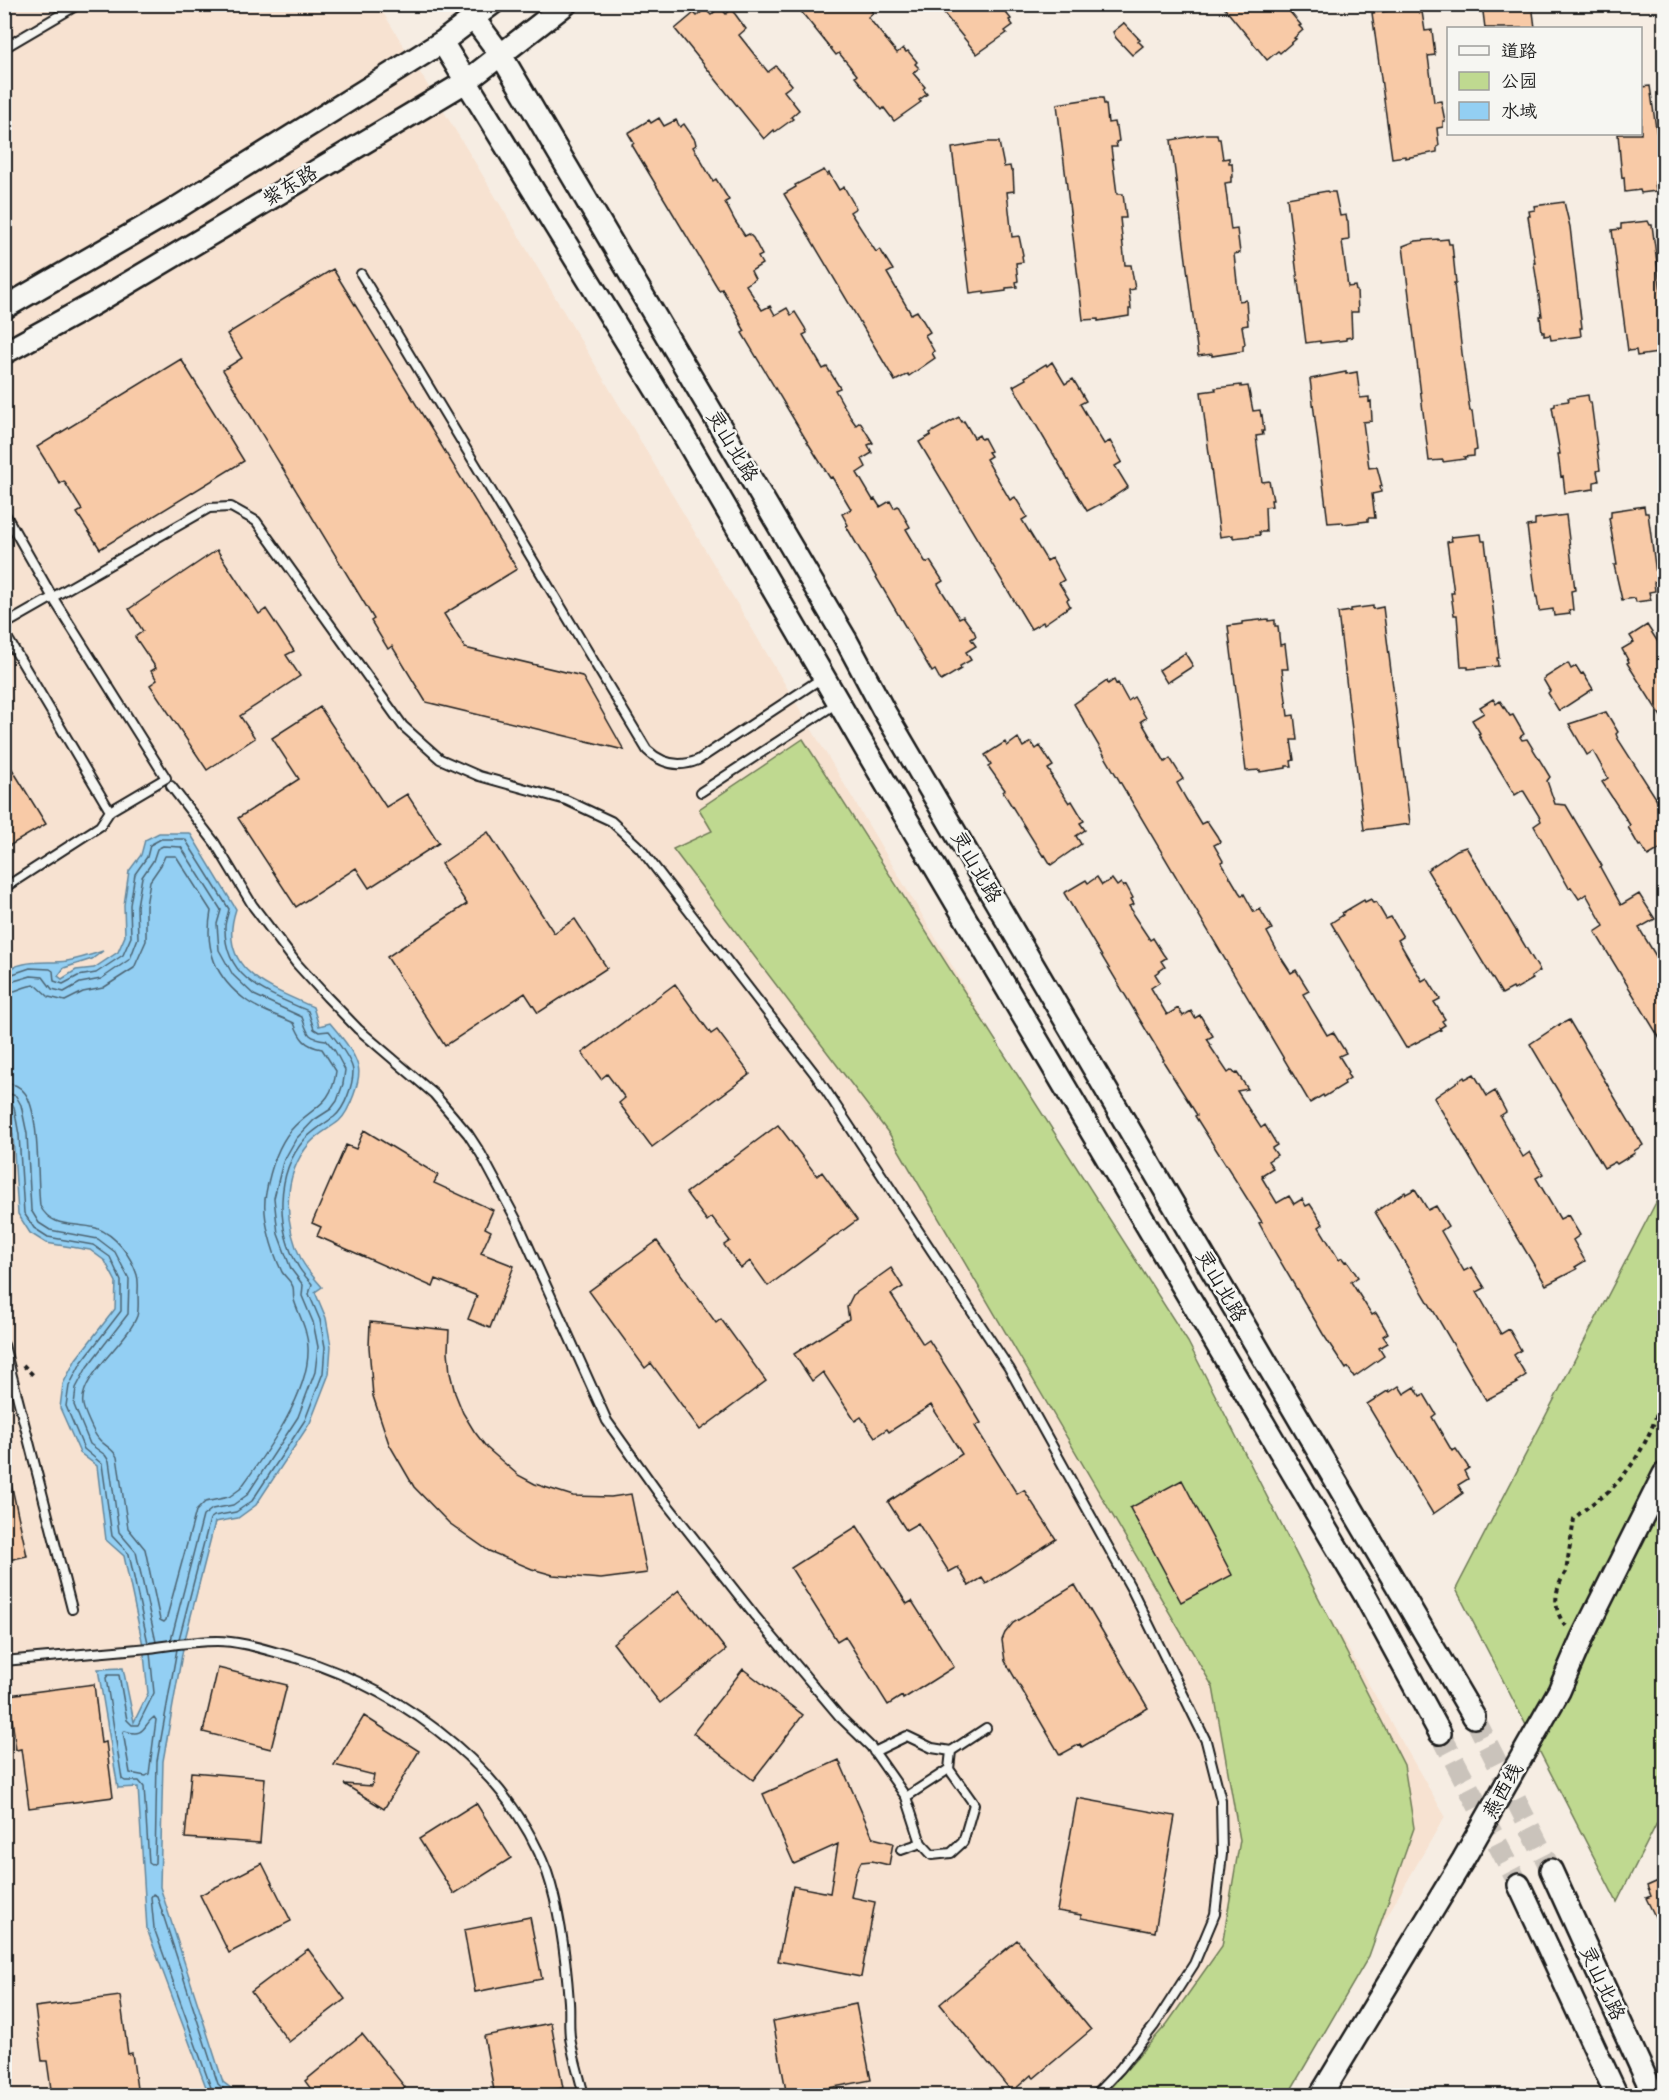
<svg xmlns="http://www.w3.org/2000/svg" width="1669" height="2100" font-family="'Balsamiq Sans','LXGW WenKai TC',sans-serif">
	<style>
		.built { fill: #f7e2d1 }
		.green { fill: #bfd990; stroke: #6e7a56; stroke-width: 1.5 }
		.water { fill: #93cff3; stroke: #63879d; stroke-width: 1.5 }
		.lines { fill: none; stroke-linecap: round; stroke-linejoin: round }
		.shore { stroke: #4c6472; stroke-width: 1.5 }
		.building { fill: #f8caa7; stroke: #1c1c1c; stroke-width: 1.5 }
		.secondary-tunnel { stroke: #cac3bb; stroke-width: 21; stroke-dasharray: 21 10; stroke-linecap: butt }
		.lane-casing { stroke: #1c1c1c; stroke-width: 12 }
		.secondary-casing { stroke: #1c1c1c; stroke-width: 26 }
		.path { stroke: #1c1c1c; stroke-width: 4; stroke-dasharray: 4.5 4.5; stroke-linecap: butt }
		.lane { stroke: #f6f6f2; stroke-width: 8 }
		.secondary { stroke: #f6f6f2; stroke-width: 21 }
		.labels { text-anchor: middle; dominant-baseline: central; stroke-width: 5; stroke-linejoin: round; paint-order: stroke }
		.street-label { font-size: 20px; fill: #1c1c1c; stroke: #f6f6f2 }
	</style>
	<rect width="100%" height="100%" fill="#f6ede3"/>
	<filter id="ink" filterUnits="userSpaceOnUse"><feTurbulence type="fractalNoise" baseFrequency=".0167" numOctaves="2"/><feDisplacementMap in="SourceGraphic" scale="12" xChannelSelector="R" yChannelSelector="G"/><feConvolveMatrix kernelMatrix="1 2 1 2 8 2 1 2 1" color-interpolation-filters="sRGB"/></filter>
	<g filter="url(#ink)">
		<!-- built -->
		<path class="built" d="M5 5H378L389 22 476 164 963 984 1445 1816 1283 2095 5 2096Z"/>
		<!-- green -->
		<path class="green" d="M803 739 1188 1342 1404 1765 1414 1828 1369 1956 1288 2095H1104L1167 2024 1222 1946 1240 1840 1213 1687 890 1135 673 849 712 831 699 809Z
			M1664 1187V1809L1617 1902 1456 1589Z"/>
		<!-- water -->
		<path class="water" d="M159 833H190L236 909C216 970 268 987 313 1007L319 1026 330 1023C341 1036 353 1050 358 1066 362 1079 349 1112 339 1121 329 1129 319 1133 310 1143 281 1176 284 1225 302 1261 307 1270 315 1279 322 1287L315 1292 326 1318 331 1346 329 1374 310 1423 256 1505 238 1518 215 1522 184 1643 163 1761 160 1887 223 2082 240 2095H209L147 1929 138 1787 118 1788 98 1669 123 1668 134 1722 148 1693 143 1645 124 1556 106 1540 97 1466 80 1453 60 1408 63 1384 76 1359 115 1309 116 1282 105 1261 90 1250 46 1243 30 1233 18 1214 13 1136 8 1109 5 1100 4 974C18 958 48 964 67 961 79 959 91 955 103 951L92 959 64 968 58 976 62 979 76 970 94 968 118 952 125 936 124 905 129 871 141 855 145 840Z"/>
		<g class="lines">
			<!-- shore -->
			<path class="shore" d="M4 977 30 968 50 969 53 971 54 981 63 984 78 976 96 973 123 955 131 937 130 905 135 874 147 857 150 845 161 839H185L229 909C228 915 225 921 225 927 224 980 268 993 308 1011L314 1029 319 1032 329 1031C336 1040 352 1059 353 1071 353 1085 345 1108 334 1117 324 1124 314 1130 305 1139 275 1173 276 1228 298 1266 301 1272 307 1278 312 1284L309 1294 320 1320 325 1347 323 1373 305 1420 252 1501 236 1512 214 1516 210 1519 179 1639
				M4 984 31 976 43 977 52 989 64 992 80 983 101 979 130 959 138 938 137 906 142 877 153 861 157 849 163 846 181 847 221 910 217 924 219 950 233 975 254 995 302 1017C308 1034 307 1038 326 1040L335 1051 345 1070 343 1084 337 1101 331 1109 314 1120 296 1139 283 1162 274 1198 278 1234 291 1269 303 1285 302 1296 313 1322 318 1347 315 1372 298 1417 247 1495 233 1505 212 1509 203 1516 171 1640
				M4 993C16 993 24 985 36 985L49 997 65 1001 83 992 103 988 134 968 146 941V906L150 881 161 865 165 856H176L211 911C204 949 215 978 247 1001 261 1011 279 1016 294 1023 300 1039 305 1046 322 1049L336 1071C332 1107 312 1106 291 1130 277 1147 270 1171 266 1193 261 1215 272 1251 282 1272 285 1277 291 1281 293 1287 294 1291 293 1296 294 1300 299 1316 308 1330 308 1348 310 1393 266 1453 240 1489L229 1497 205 1502 196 1511 166 1620 164 1622 160 1620 145 1549 128 1528 117 1457C113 1448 104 1446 98 1438 94 1434 84 1411 83 1405 78 1377 128 1342 137 1316 139 1309 138 1301 138 1293 138 1287 139 1281 137 1275 131 1256 116 1235 96 1228 74 1222 52 1229 40 1206 37 1179 40 1113 25 1093 20 1086 13 1083 4 1083
				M4 1092 16 1096 21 1105 27 1134 31 1210 39 1223 50 1230 98 1239 115 1252 129 1279 128 1314 87 1367 76 1388 74 1405 90 1444 105 1455 109 1461 119 1532 136 1552 156 1642
				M4 1100 11 1101 14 1107 19 1135 24 1213 34 1228 48 1237 93 1245 110 1257 121 1281V1311L81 1363 69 1386 66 1406 84 1449 102 1464 112 1536 129 1554 148 1643
				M150 1653 154 1693 138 1725H132L127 1720 119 1675H108L106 1678 122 1779 125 1781H139L144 1787 149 1863 152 1865 155 1863 157 1761 177 1649
				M154 1717 156 1720 149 1774 146 1776 130 1773 123 1732 125 1731C145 1738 143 1725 154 1717Z
				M214 2096 154 1928 151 1897 153 1894 157 1896 218 2084 231 2096"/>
		</g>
		<!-- building -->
		<path class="building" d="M795 4H866L873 13 868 17 897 53 903 48 906 52 908 51 917 62 915 64 919 68 913 73 925 87 923 89 927 94 919 100 921 102 894 121 884 108 882 110 855 77 857 75 839 53 836 55Z
			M936 4H999L1011 19 1009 20 1013 25 1005 31 1007 33 977 54Z
			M1221 4H1283L1301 25 1299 26 1303 30 1294 38 1296 39 1280 53 1278 51 1267 60Z
			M1482 4H1532L1535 28H1485Z
			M1412 6V8L1420 7V13L1422 12 1425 31 1432 30 1435 55 1428 56 1434 102 1441 101 1445 121H1443V127L1437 128 1439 146 1437 147V152L1405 158V156L1392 158 1372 13 1387 11V9Z
			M720 7 726 14 731 10 735 14 746 29 739 35 768 72 776 66 792 85 784 91 799 110 791 117 793 119 775 132 774 130 764 139 675 29 694 13 697 16 705 9 711 15Z
			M1124 23 1140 40 1138 41 1143 46 1132 55 1116 38 1113 32Z
			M1650 86 1662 171 1659 172 1660 182H1655L1656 191 1641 193 1640 190 1625 192 1624 177 1622 178 1618 134H1641V87Z
			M1096 98H1103L1104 104H1106L1108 123 1114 122 1115 127H1117L1119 141 1116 142 1117 147H1111L1117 194H1123L1126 218H1120L1125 265H1131L1135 289 1129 290 1131 309H1129V316L1098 321V319L1083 320 1057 104Z
			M659 118 664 126 676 120 680 127 684 124 695 140 696 145 693 147 713 181 716 179 729 200 725 202 735 221 745 236 749 234 753 238 762 255 758 257 762 264 751 271 755 279 746 285 762 310 770 306 775 315 787 308 791 315 795 312 805 328 807 333 803 335 823 369 827 367 840 388 835 390 851 418 856 425 860 422 873 443 868 445 872 453 862 459 866 467 857 473 873 500 875 499 880 507 890 501 894 508 898 506 910 527 906 529 926 563 930 561 943 581 938 584 942 591 959 618 963 616 974 631 976 636 971 639 976 646 966 652 971 660 960 666 961 669 941 681 935 670 932 672 846 526 848 525 842 514 851 509 832 477 830 478 808 443 742 333 745 331 739 321 740 320 722 289 719 290 632 145 634 143 628 133 649 120 651 123Z
			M1206 134H1217L1218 139H1220L1223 159 1229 158V163H1232L1233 177H1231V182L1225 183 1231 230 1237 229 1240 253 1234 254 1239 301 1246 300 1248 325 1242 326 1245 344 1243 345V351L1212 356V354L1198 356 1171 140Z
			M987 142H999L1004 167 1010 166 1011 171H1013L1014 191 1007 192 1012 237 1019 236 1023 255 1022 256 1023 262 1016 263 1018 281 1016 282 1017 287 1006 288V291L984 294V291L970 293 952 148Z
			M824 170 827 175 829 173 839 190 844 187 856 208 850 212 876 252 880 249 883 254 893 270 887 273 911 314 917 311 930 332 925 335 934 351 932 353 935 358 909 376 908 374 895 381 784 194 796 187 795 185Z
			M1327 191 1328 192H1335L1340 216 1346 215 1347 221H1348L1349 240 1342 241 1348 287 1355 286 1356 291H1357L1358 312H1351L1352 337 1346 338V340L1320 343V341L1306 343 1287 198Z
			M1564 202 1570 227 1582 328H1580L1581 336 1551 340 1550 335 1544 336V332H1542L1540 316H1542L1534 263H1535L1528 216H1530L1529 211 1535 210 1534 206Z
			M1648 221 1650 225H1652L1656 255 1665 321V352L1637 356 1636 350 1628 351 1612 230 1621 229V224Z
			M1438 239V240L1448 239 1449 244H1452L1456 283H1454L1462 353 1470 411H1472L1477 450 1474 451V456L1464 457 1465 459 1443 462V460L1429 461 1403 246 1416 241Z
			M333 269 517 569 444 614 465 648 582 676 624 750 426 702 392 646 388 649 371 621 374 619 223 370 242 358 227 334Z
			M181 359 244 461 100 549 77 513 82 510 64 481 60 484 37 447Z
			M1052 362 1065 384 1073 379 1086 401 1080 404 1104 444 1110 441 1122 462 1115 466 1128 487 1101 505 1100 504 1087 511 1013 386 1026 379 1025 377 1046 364 1047 366Z
			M1346 372V374L1357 372 1360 398 1369 397V402L1371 401 1372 421 1363 422 1369 468 1377 467 1382 486H1380L1381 492 1372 494 1375 518H1368V521L1343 524 1342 522 1328 523 1310 379Z
			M1241 385V387L1248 386 1253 411 1260 410 1261 416 1262 415 1264 431H1262L1263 435 1256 436 1262 482 1269 481 1273 500H1271L1272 506 1265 507 1266 532H1259L1260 535 1233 538V535L1220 537 1201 392 1216 390 1215 388Z
			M1588 395 1589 402H1591L1600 470 1597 471 1599 481 1594 482V489L1565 493 1563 476 1561 477 1558 454H1560L1552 407 1555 406V403L1569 401 1568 398Z
			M959 417 962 422 964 421 974 438 979 435 981 439 984 438 991 451 988 452 991 456 986 459 1010 500 1015 497 1025 513 1027 517 1022 520 1047 561 1052 558 1064 580 1059 583 1069 599 1067 600 1070 606 1044 624 1043 622 1031 629 919 442 931 435 930 433Z
			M1644 506 1645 513H1648L1657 581 1654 582 1655 591 1649 592 1651 600 1636 602 1635 598 1622 600 1614 565H1617L1609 518 1611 517V511Z
			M1566 515 1575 590 1571 591 1573 610H1569L1570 614 1554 616 1553 609 1539 611 1537 597H1536L1527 526 1535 525V519Z
			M1481 534 1482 541H1485L1499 658H1497L1498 666 1468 669V667H1461L1457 615H1454L1451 593H1454L1447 542 1452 541 1451 537Z
			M217 550 259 614 266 609 294 651 286 655 300 676 240 716 255 738 207 770 150 685 157 680 151 671 156 668 135 637 143 631 129 609Z
			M1373 606V609L1383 607 1410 824 1364 830 1338 613 1351 611V609Z
			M1268 619V621L1275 620V626H1278L1280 645 1285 644 1288 669H1282L1288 716 1294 715 1297 740H1291L1294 760 1291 761 1292 766H1286V768L1260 772V770L1246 771 1228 626 1242 624V622Z
			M1647 625 1665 653V723L1627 663 1629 662 1622 649 1634 642 1630 636Z
			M1185 653 1193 666 1167 683 1159 670Z
			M1568 663 1571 669 1576 666 1581 674 1583 673 1593 689 1559 711 1548 693 1550 691 1543 679Z
			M1114 680 1116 684 1118 683 1128 701 1134 697 1146 718 1141 721 1165 762 1170 758 1183 779 1177 783 1186 799 1201 824 1207 821 1217 836 1220 842 1214 845 1223 861 1221 862 1239 892 1242 896 1244 894 1254 912 1260 909 1272 929 1267 932 1280 956 1291 973 1296 970 1309 991 1303 994 1312 1010 1327 1035 1333 1032 1346 1053 1339 1056 1349 1072 1347 1074 1350 1078 1344 1082 1345 1084 1324 1097 1323 1095 1310 1103 1074 704 1107 681 1108 684Z
			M1493 699 1496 704 1500 701 1510 716 1513 715 1524 734 1520 737 1522 740 1527 739 1550 777 1547 781 1555 804 1566 805 1602 866 1600 867 1621 905 1639 894 1655 919 1639 928 1665 971V1047L1595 932 1604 926 1586 894 1579 899 1571 887 1569 888 1534 826 1541 821 1539 816 1523 790 1515 795 1478 734 1480 733 1472 720 1484 713 1480 707Z
			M320 707 386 807 407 794 439 843 369 888 356 868 296 907 238 818 299 779 272 738Z
			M1606 712 1618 732 1616 734 1618 739 1665 812V846L1648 856 1641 845 1639 846 1628 827 1630 825 1602 782 1608 778 1593 751 1587 755 1569 724Z
			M1018 738 1023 747 1031 742 1036 749 1040 746 1053 766 1048 769 1052 775 1051 776 1069 803 1072 801 1084 821 1080 823 1085 830 1076 836 1081 844 1051 865 1045 855 1043 856 1003 792 1005 790 988 766 991 764 985 755 1005 742 1007 746Z
			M4 756 46 824 4 849Z
			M488 832 554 933 575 919 607 968 538 1013 525 993 445 1046 387 957 467 904 441 864Z
			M1466 847 1540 971 1531 977 1533 979 1514 990 1513 988 1502 994 1427 870 1457 850Z
			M1097 877 1102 885 1112 879 1117 886 1121 883 1123 887 1126 885 1133 898 1131 899 1134 904 1129 906 1133 912 1132 913 1150 940 1153 938 1163 954 1166 958 1161 961 1165 967 1155 974 1160 982 1151 988 1167 1015 1178 1008 1183 1016 1191 1011 1195 1018 1200 1015 1213 1036 1207 1039 1211 1045 1210 1046 1228 1073 1232 1070 1235 1074 1237 1073 1248 1089 1237 1091 1261 1128 1265 1125 1277 1145 1272 1148 1277 1155 1268 1161 1273 1168 1262 1175 1264 1177 1262 1178 1277 1203 1289 1196 1294 1204 1302 1199 1306 1206 1310 1204 1323 1224 1319 1227 1339 1260 1342 1258 1345 1262 1347 1261 1358 1277 1351 1282 1355 1288 1372 1315 1376 1313 1388 1333 1383 1336 1388 1343 1379 1348 1384 1356 1354 1377 1348 1367 1346 1369 1323 1334 1273 1249 1259 1223 1262 1222 1195 1116 1197 1115 1163 1061 1164 1060 1064 893 1086 880 1088 883Z
			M1371 899 1373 903 1376 902 1386 919 1391 917 1403 937 1398 940 1409 959 1422 981 1427 978 1440 999 1434 1002 1445 1019 1442 1021 1445 1025 1440 1028 1441 1030 1406 1048 1331 923 1343 915 1342 913 1364 900 1365 902Z
			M675 984 711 1034 717 1030 750 1074 652 1147 619 1103 625 1098 607 1074 601 1079 582 1053Z
			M1569 1020 1643 1145 1634 1151 1635 1153 1617 1164 1615 1162 1604 1168 1530 1044 1560 1024V1025Z
			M1474 1074 1487 1096 1495 1091 1506 1112 1500 1116 1523 1157 1530 1152 1543 1174 1536 1178 1560 1219 1568 1215 1580 1235 1573 1240 1585 1261 1575 1267 1577 1269 1546 1285 1434 1098 1464 1077 1465 1079Z
			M778 1125 817 1176 822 1172 857 1220 768 1286 750 1261 741 1268 724 1245 730 1241 712 1217 707 1221 686 1193Z
			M364 1130 438 1175 434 1183 493 1210 485 1228 491 1231 481 1253 514 1266 490 1328 468 1319 477 1296 436 1279 433 1287 317 1236 321 1227 312 1223 346 1145 356 1149Z
			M1415 1189 1428 1210 1436 1206 1448 1226 1441 1231 1464 1271 1472 1267 1485 1288 1477 1292 1501 1334 1509 1329 1521 1350 1514 1355 1526 1375 1516 1382 1518 1383 1486 1400 1375 1212 1405 1192 1406 1194Z
			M657 1241 716 1323 721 1319 766 1381 700 1430 651 1363 645 1368 589 1291Z
			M891 1268 903 1287 891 1294 923 1344 929 1340 959 1387 981 1423 975 1426 1017 1494 1024 1490 1056 1539 986 1584 982 1578 969 1586 958 1567 949 1572 918 1523 906 1530 888 1502 962 1454 931 1405 889 1432 887 1429 875 1437 861 1417 855 1421 823 1372 812 1381 794 1354 849 1319 847 1307 853 1295Z
			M370 1322 449 1330 448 1351 450 1373 455 1393 463 1413 474 1431 487 1448 518 1475 535 1484 573 1496 611 1497 631 1494 647 1573 601 1579 553 1575 532 1569 489 1551 449 1523 414 1487 389 1444 373 1396 369 1347Z
			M1399 1386 1404 1394 1415 1387 1420 1396 1424 1394 1436 1414 1432 1417 1452 1451 1456 1449 1469 1468 1464 1471 1468 1479 1458 1485 1463 1493 1433 1514 1367 1404 1389 1390 1390 1392Z
			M1182 1480 1232 1575 1181 1602 1130 1508Z
			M11 1483 27 1556 4 1561V1484Z
			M857 1526 907 1604 912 1601 954 1667 903 1699 902 1696 888 1705 845 1636 837 1641 791 1568Z
			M1075 1585 1148 1708 1082 1747 1080 1744 1060 1755 1005 1661 1002 1640 1005 1633 1013 1623Z
			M679 1590 726 1650 660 1703 613 1643Z
			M218 1668 287 1685 271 1749 203 1732Z
			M743 1669 803 1715 753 1780 693 1733Z
			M94 1684 101 1743 106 1742 113 1797 29 1808 21 1749 16 1750 9 1695Z
			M364 1716 419 1751 384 1809 344 1784 372 1786 374 1775 334 1765Z
			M839 1760 873 1838 893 1843 889 1865 872 1861 861 1862 856 1872 851 1897 875 1902 861 1977 778 1961 793 1886 830 1893 838 1844 794 1864 763 1794Z
			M191 1772 265 1778 260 1843 185 1838Z
			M1077 1798 1175 1816 1155 1932 1081 1918V1915L1057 1911Z
			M476 1803 511 1858 454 1894 419 1839Z
			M262 1863 291 1921 229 1953 200 1895Z
			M1665 1878V1937L1646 1898 1651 1896 1647 1886Z
			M530 1917 542 1979 475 1992 464 1930Z
			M1017 1940 1091 2030 1034 2078 1031 2075 1012 2092 940 2004Z
			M308 1949 345 1999 289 2042 251 1992Z
			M120 1996 128 2054 132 2053 138 2096H52L47 2061H42L35 2007Z
			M856 2004 871 2080 787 2096 773 2021Z
			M551 2023 563 2088 521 2096H495L484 2036Z
			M362 2034 405 2087 393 2096H316L305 2081Z"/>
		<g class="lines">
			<!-- secondary-tunnel -->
			<path class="secondary-tunnel" d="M1474 1717 1551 1870
				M1440 1733 1519 1885"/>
			<defs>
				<path id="lane" d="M4 48 79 4
					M361 274 647 750C662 764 679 768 698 760L822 678
					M4 512 53 598 166 778 110 811 100 826 4 888
					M4 625 209 508 231 507 256 521 403 726 440 759 479 776 566 800 611 821 640 848 815 1074 1009 1368 1132 1590 1206 1741 1221 1800 1222 1854 1215 1914 1194 1964 1154 2026 1120 2069 1094 2096
					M4 632 110 811
					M171 786 215 843 253 906 297 964 327 997 358 1029 434 1094 468 1134 481 1154 518 1223 607 1421 659 1494 755 1616 840 1717 871 1747 906 1797 921 1843 901 1850
					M701 792 837 703
					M4 1345 72 1609
					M4 1661C53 1657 101 1652 149 1648 171 1645 195 1641 217 1641 236 1641 257 1647 275 1652 388 1680 505 1760 547 1872 561 1913 566 1959 569 2002 570 2015 568 2030 571 2043 574 2060 580 2078 584 2096
					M874 1752 907 1736 932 1748 951 1751
					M906 1797 949 1769 951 1751 986 1728
					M921 1843 932 1855 951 1853 963 1842 974 1804 949 1769"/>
				<path id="secondary" d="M474 19 501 55 845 638 884 711 1474 1717
					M442 42 680 429 869 755 1366 1597 1440 1733
					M4 308 172 211 442 42 492 4
					M4 353 95 303 467 81 566 4
					M1551 1870 1654 2096
					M1519 1885 1617 2096
					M1320 2096 1463 1860 1559 1691 1582 1638 1664 1474"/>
			</defs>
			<!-- lane casing -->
			<use href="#lane" class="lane-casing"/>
			<!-- secondary casing -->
			<use href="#secondary" class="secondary-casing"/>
			<!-- path -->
			<path class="path" d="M23 1365 33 1375
				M1566 1626C1552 1610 1554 1589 1566 1572L1574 1519C1585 1508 1598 1500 1610 1490 1638 1463 1656 1426 1664 1389"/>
			<!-- lane -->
			<use href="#lane" class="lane"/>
			<!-- secondary -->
			<use href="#secondary" class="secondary"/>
		</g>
	</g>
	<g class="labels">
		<!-- street labels -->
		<g class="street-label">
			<text transform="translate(290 186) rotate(-31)">紫东路</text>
			<text transform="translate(732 446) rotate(59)">灵山北路</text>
			<text transform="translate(976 867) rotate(60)">灵山北路</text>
			<text transform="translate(1221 1286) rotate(60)">灵山北路</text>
			<text transform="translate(1503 1791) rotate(-60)">燕西线</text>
			<text transform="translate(1602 1983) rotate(65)">灵山北路</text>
		</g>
	</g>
	<!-- margin -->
	<rect width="1669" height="2100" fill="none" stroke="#f6f6f2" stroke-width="24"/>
	<rect x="12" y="12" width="1645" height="2076" fill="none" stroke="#1c1c1c" stroke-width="2" filter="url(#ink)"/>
	<!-- legend -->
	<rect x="1447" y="27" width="195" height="108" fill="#f6f6f2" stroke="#9f9f9c" stroke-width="1.5"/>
	<rect x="1459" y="46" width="30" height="9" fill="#f6f6f2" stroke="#9f9f9c" stroke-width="1.5"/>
	<text x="1501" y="57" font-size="18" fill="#1c1c1c">道路</text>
	<rect x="1459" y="72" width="30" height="18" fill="#bfd990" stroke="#9f9f9c" stroke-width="1.5"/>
	<text x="1501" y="87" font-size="18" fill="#1c1c1c">公园</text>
	<rect x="1459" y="102" width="30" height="18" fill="#93cff3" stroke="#9f9f9c" stroke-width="1.5"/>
	<text x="1501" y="117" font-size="18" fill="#1c1c1c">水域</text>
</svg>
